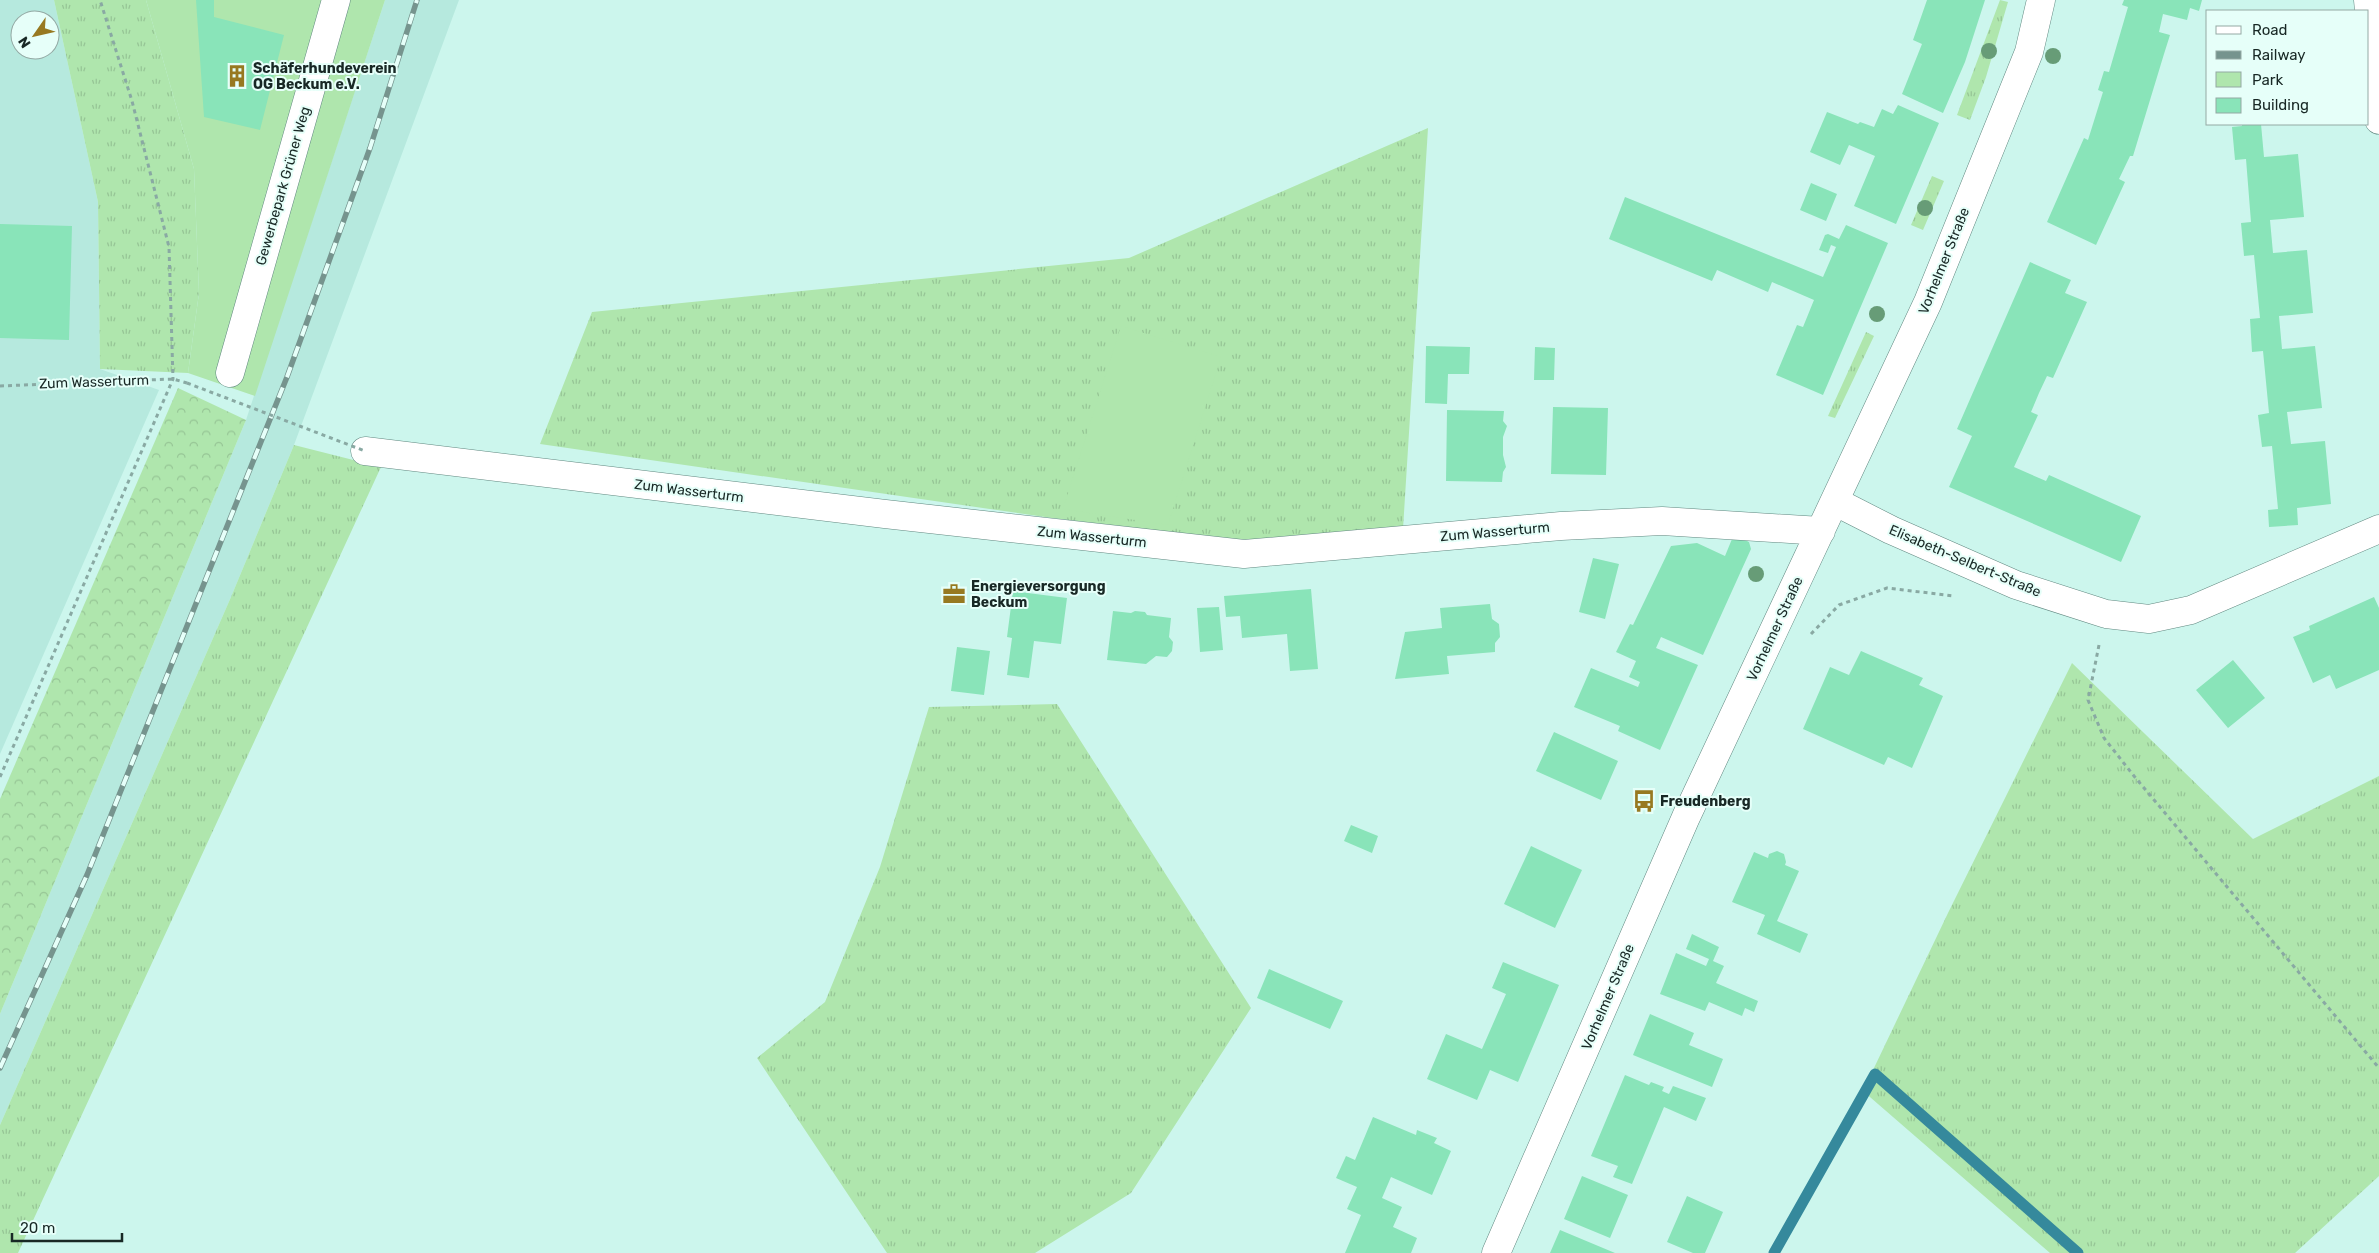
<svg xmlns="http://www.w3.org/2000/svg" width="2379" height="1253" font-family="Rubik,sans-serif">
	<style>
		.built { fill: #b6e9de; fill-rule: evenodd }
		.grass { fill: url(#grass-tufts) }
		.forest { fill: url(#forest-crowns) }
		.green { fill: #afe6ad }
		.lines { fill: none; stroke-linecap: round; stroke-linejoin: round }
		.stream { stroke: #35899c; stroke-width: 11 }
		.building { fill: #89e4b9 }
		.minor-casing { stroke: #618880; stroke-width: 29 }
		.path { stroke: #89a9a3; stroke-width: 3; stroke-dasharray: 4 4; stroke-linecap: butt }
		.minor { stroke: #fff; stroke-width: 28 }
		.rail-casing { stroke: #76948e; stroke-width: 5.5 }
		.rail { stroke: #e6fff9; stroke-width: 4; stroke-dasharray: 11; stroke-linecap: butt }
		.path-bridge { stroke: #89a9a3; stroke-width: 3; stroke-dasharray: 4 4; stroke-linecap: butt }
		.tree { fill: #679c77 }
		.labels { text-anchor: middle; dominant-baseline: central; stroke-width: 4; stroke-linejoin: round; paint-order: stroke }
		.poi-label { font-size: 14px; font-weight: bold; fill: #182825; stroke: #e6fff9; text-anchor: start }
		.street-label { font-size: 14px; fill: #182825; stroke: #e6fff9 }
	</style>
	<defs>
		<pattern id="grass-tufts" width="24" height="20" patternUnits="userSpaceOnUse" patternTransform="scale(1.25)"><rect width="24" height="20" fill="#afe6ad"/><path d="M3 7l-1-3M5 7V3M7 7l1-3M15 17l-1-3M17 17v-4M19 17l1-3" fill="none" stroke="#96c595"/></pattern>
		<pattern id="forest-crowns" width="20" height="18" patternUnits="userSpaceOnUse" patternTransform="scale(1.25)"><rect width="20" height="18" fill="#afe6ad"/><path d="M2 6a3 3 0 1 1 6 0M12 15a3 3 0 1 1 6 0" fill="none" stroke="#96c595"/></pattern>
	</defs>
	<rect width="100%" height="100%" fill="#ccf6ed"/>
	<!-- built -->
	<path class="built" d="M0 0H54L98 202 100 369 159 390 0 754ZM20 20H50V50H20Z
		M385 0H459L294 445 231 597 0 1125V1014L246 420Z"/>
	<!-- grass -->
	<path class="grass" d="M54 0H146L194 169 199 293 188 373 100 369 98 202Z
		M2000 0 2008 2 1986 77 1970 120 1957 115Z
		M1428 128 1403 529 1246 541 1052 518 540 444 592 312 1129 258Z
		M1932 176 1944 181 1923 230 1911 225Z
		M1866 332 1874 336 1835 418 1828 416Z
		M294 445 381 467 18 1253H0V1125L231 597Z
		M2072 663 2253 839 2379 776V1176L2295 1253H2050L1863 1091 1948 913Z
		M1057 704 1251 1008 1131 1193 1035 1253H887L757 1058 825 1002 880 867 929 707Z"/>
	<!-- forest -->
	<path class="forest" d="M178 388 246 420 0 1014V799Z"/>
	<!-- green -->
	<path class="green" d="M146 0H385L255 396 188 373 199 293 194 169Z
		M1121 326 1221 357 1168 525 1063 509Z"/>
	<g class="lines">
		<!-- stream -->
		<path class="stream" d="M1774 1253 1875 1074 2078 1253"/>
	</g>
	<!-- building -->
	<path class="building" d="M196 0H214V17L284 35 260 130 204 117Z
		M1927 0H1985L1965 62 1943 113 1902 94 1922 44 1913 40Z
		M2124 0H2202L2199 11 2190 8 2187 20 2163 14 2159 32 2170 35 2164 54 2133 156H2130L2119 179 2125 182 2096 245 2047 222 2084 138 2088 140 2103 92 2098 90 2104 71 2109 72 2128 7 2122 5Z
		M1898 105 1939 123 1896 224 1854 206 1875 156 1849 145 1840 165 1810 152 1827 112 1858 124 1860 122 1874 127 1882 109 1893 114Z
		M2242 124H2261L2264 157 2298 154 2304 217 2270 220 2273 253 2307 250 2313 313 2279 316 2282 349 2315 346 2322 408 2287 412 2291 444 2325 441 2331 504 2297 508 2298 525 2269 527 2268 510 2278 509 2272 446 2262 447 2258 415 2269 413 2263 351 2252 352 2250 319 2260 318 2254 255 2244 256 2241 223 2251 222 2246 159 2235 160 2232 127 2242 126Z
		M1811 183 1837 194 1826 221 1800 210Z
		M1625 197 1823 277 1836 247 1831 245 1828 253 1819 250 1825 235 1828 234 1839 239 1846 225 1888 243 1823 395 1776 375 1797 325 1803 327 1814 300 1772 282 1768 292 1717 270 1712 281 1609 239Z
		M0 224 72 226 69 340 0 338Z
		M2030 262 2071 280 2065 293 2087 302 2053 378 2047 376 2039 393 2031 412 2038 415 2014 467 2046 481 2049 475 2141 516 2121 562 1949 487 1972 436 1957 429Z
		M1426 346 1470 347 1469 374H1448L1447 404 1425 403Z
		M1535 347 1555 348 1554 380H1534Z
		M1553 407 1608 408 1606 475 1551 474Z
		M1447 410 1504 411 1503 421 1507 426 1503 437V455L1506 467 1503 472 1502 482 1446 481Z
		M1739 537 1749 542 1751 549 1703 655 1661 637 1656 648 1698 665 1660 750 1618 731 1620 726 1574 707 1591 668 1638 687 1640 682 1629 677 1636 661 1616 652 1630 624 1633 625 1671 546 1697 543 1725 556 1732 539Z
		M1593 558 1619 564 1605 619 1579 612Z
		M952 583 958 584 956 605 949 604Z
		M1311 589 1318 669 1290 671 1287 634 1242 638 1240 616 1226 617 1224 596Z
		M1013 591 1067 598 1061 644 1034 641 1029 678 1007 675 1012 638 1007 637Z
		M2374 597 2379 608V670L2336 689 2330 675 2313 683 2293 637 2310 630 2309 626Z
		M1490 604 1492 619 1499 624 1500 637 1495 643V652L1447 656 1449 674 1395 679 1405 632 1442 628 1440 608Z
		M1219 607 1223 650 1200 652 1197 608Z
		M1113 611 1131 613 1135 611 1145 612 1147 615 1171 618 1169 637 1173 642 1172 651 1167 657 1156 656 1146 664 1107 660Z
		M957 647 990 651 984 695 951 691Z
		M1861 651 1923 678 1919 685 1943 696 1912 768 1888 757 1884 765 1803 729 1830 667 1849 675Z
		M2233 660 2265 698 2228 728 2196 690Z
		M1554 732 1618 761 1601 800 1536 771Z
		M1351 825 1378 836 1372 853 1344 841Z
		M1531 846 1582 870 1555 928 1504 904Z
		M1777 851 1784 854 1786 862 1785 865 1799 871 1777 921 1808 934 1800 953 1757 934 1765 915 1732 902 1754 852 1768 858 1769 854Z
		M1692 934 1719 947 1713 961 1724 966 1716 983 1758 1001 1754 1012 1745 1008 1742 1016 1709 1002 1705 1011 1660 994 1676 953 1706 966 1709 959 1686 949Z
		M1503 962 1559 985 1518 1082 1490 1070 1477 1100 1427 1079 1446 1034 1482 1049 1506 994 1492 988Z
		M1269 969 1343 1001 1330 1029 1257 998Z
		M1650 1014 1694 1033 1689 1045 1723 1059 1712 1087 1633 1055Z
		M1625 1075 1649 1085 1651 1082 1664 1087 1662 1091 1669 1094 1673 1086 1706 1098 1696 1121 1664 1107 1632 1184 1613 1177 1618 1166 1591 1156Z
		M1373 1117 1416 1135 1417 1130 1437 1138 1434 1143 1451 1151 1432 1195 1391 1177 1382 1198 1402 1207 1393 1227 1417 1238 1411 1253H1345L1361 1215 1347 1209 1357 1187 1336 1178 1346 1156 1355 1160Z
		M1582 1176 1628 1195 1610 1238 1564 1219Z
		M1687 1196 1723 1212 1705 1253H1693L1667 1242Z
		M1560 1230 1615 1253H1550Z"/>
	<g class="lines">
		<defs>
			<path id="minor" d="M2368 0 2379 120
				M230 373 336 0
				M365 451 885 514 1244 554 1561 526 1662 521 1821 531
				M1836 502 1891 530 2016 585 2106 614 2149 619 2191 610 2379 529
				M1496 1253 1686 817 1928 302 2029 52 2041 0"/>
		</defs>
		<!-- minor casing -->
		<use href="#minor" class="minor-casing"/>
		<!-- path -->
		<path class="path" d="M0 386 173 379 187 383
			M1811 634 1839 605 1887 588 1954 596
			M2099 645 2088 700 2104 738 2134 776 2379 1068
			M0 777 173 379 169 247 132 101 100 0"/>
		<!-- minor -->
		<use href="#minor" class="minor"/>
		<defs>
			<path id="rail" d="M0 1068 87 875 287 377 370 148 417 0"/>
		</defs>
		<!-- rail casing -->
		<use href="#rail" class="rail-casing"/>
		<!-- rail -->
		<use href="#rail" class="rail"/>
		<!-- path-bridge -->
		<path class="path-bridge" d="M187 383 365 451"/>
	</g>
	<!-- trees -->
	<g class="tree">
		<circle cx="1989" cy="51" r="8"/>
		<circle cx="2053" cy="56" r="8"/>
		<circle cx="1925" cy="208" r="8"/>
		<circle cx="1877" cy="314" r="8"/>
		<circle cx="1756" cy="574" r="8"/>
	</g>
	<!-- icons -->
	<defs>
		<symbol id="building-bare" viewBox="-9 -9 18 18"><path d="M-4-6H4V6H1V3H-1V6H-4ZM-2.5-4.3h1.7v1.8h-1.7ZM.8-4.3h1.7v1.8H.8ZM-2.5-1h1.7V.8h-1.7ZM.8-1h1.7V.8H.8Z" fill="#977921" stroke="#e6fff9" stroke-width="2.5" paint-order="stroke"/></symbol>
		<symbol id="office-bare" viewBox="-9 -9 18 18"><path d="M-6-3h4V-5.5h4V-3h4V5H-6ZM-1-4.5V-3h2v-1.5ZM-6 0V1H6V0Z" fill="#977921" stroke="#e6fff9" stroke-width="2.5" paint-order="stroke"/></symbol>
		<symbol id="bus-bare" viewBox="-9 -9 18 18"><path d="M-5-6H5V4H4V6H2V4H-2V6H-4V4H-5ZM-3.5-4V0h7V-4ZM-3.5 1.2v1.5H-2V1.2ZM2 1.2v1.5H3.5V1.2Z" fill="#977921" stroke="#e6fff9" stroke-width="2.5" paint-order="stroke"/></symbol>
	</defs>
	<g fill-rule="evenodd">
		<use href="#building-bare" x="221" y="60" width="32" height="32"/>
		<use href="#office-bare" x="938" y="578" width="32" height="32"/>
		<use href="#bus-bare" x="1628" y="785" width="32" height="32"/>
	</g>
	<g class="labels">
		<!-- poi labels -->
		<g class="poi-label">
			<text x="253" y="68">Schäferhundeverein<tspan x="253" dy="16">OG Beckum e.V.</tspan></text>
			<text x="971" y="586">Energieversorgung<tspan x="971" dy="16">Beckum</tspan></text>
			<text x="1660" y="801">Freudenberg</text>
		</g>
		<!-- street labels -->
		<g class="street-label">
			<text transform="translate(283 186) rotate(-74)">Gewerbepark Grüner Weg</text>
			<text transform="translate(1944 261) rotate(-68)">Vorhelmer Straße</text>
			<text transform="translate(94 382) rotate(-2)">Zum Wasserturm</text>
			<text transform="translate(689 491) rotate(7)">Zum Wasserturm</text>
			<text transform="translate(1495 532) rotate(-5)">Zum Wasserturm</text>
			<text transform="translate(1092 537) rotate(6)">Zum Wasserturm</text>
			<text transform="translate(1965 561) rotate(23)">Elisabeth-Selbert-Straße</text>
			<text transform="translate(1775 629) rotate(-65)">Vorhelmer Straße</text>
			<text transform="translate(1608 997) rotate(-67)">Vorhelmer Straße</text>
		</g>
	</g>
	<!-- legend -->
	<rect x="2206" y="10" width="162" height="115" fill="#e6fff9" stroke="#94a9a4"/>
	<rect x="2216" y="26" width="25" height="8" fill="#ffffff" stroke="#94a9a4"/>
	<text x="2252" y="35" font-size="15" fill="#182825">Road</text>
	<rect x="2216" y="51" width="25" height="8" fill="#76948e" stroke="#94a9a4"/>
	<text x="2252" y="60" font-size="15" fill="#182825">Railway</text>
	<rect x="2216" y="72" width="25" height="15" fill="#afe6ad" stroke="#94a9a4"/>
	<text x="2252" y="85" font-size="15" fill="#182825">Park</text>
	<rect x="2216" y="98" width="25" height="15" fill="#89e4b9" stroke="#94a9a4"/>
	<text x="2252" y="110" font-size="15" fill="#182825">Building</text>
	<!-- north arrow -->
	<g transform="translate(35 35) rotate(236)"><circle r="24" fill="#e6fff9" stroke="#94a9a4"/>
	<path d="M0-4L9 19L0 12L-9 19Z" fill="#977921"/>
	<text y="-8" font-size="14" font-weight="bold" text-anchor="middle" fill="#182825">N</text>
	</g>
	<!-- scale -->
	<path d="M12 1233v8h110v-8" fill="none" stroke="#182825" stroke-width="2.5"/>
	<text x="20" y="1233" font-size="15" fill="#182825" stroke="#e6fff9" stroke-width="4" paint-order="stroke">20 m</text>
</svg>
